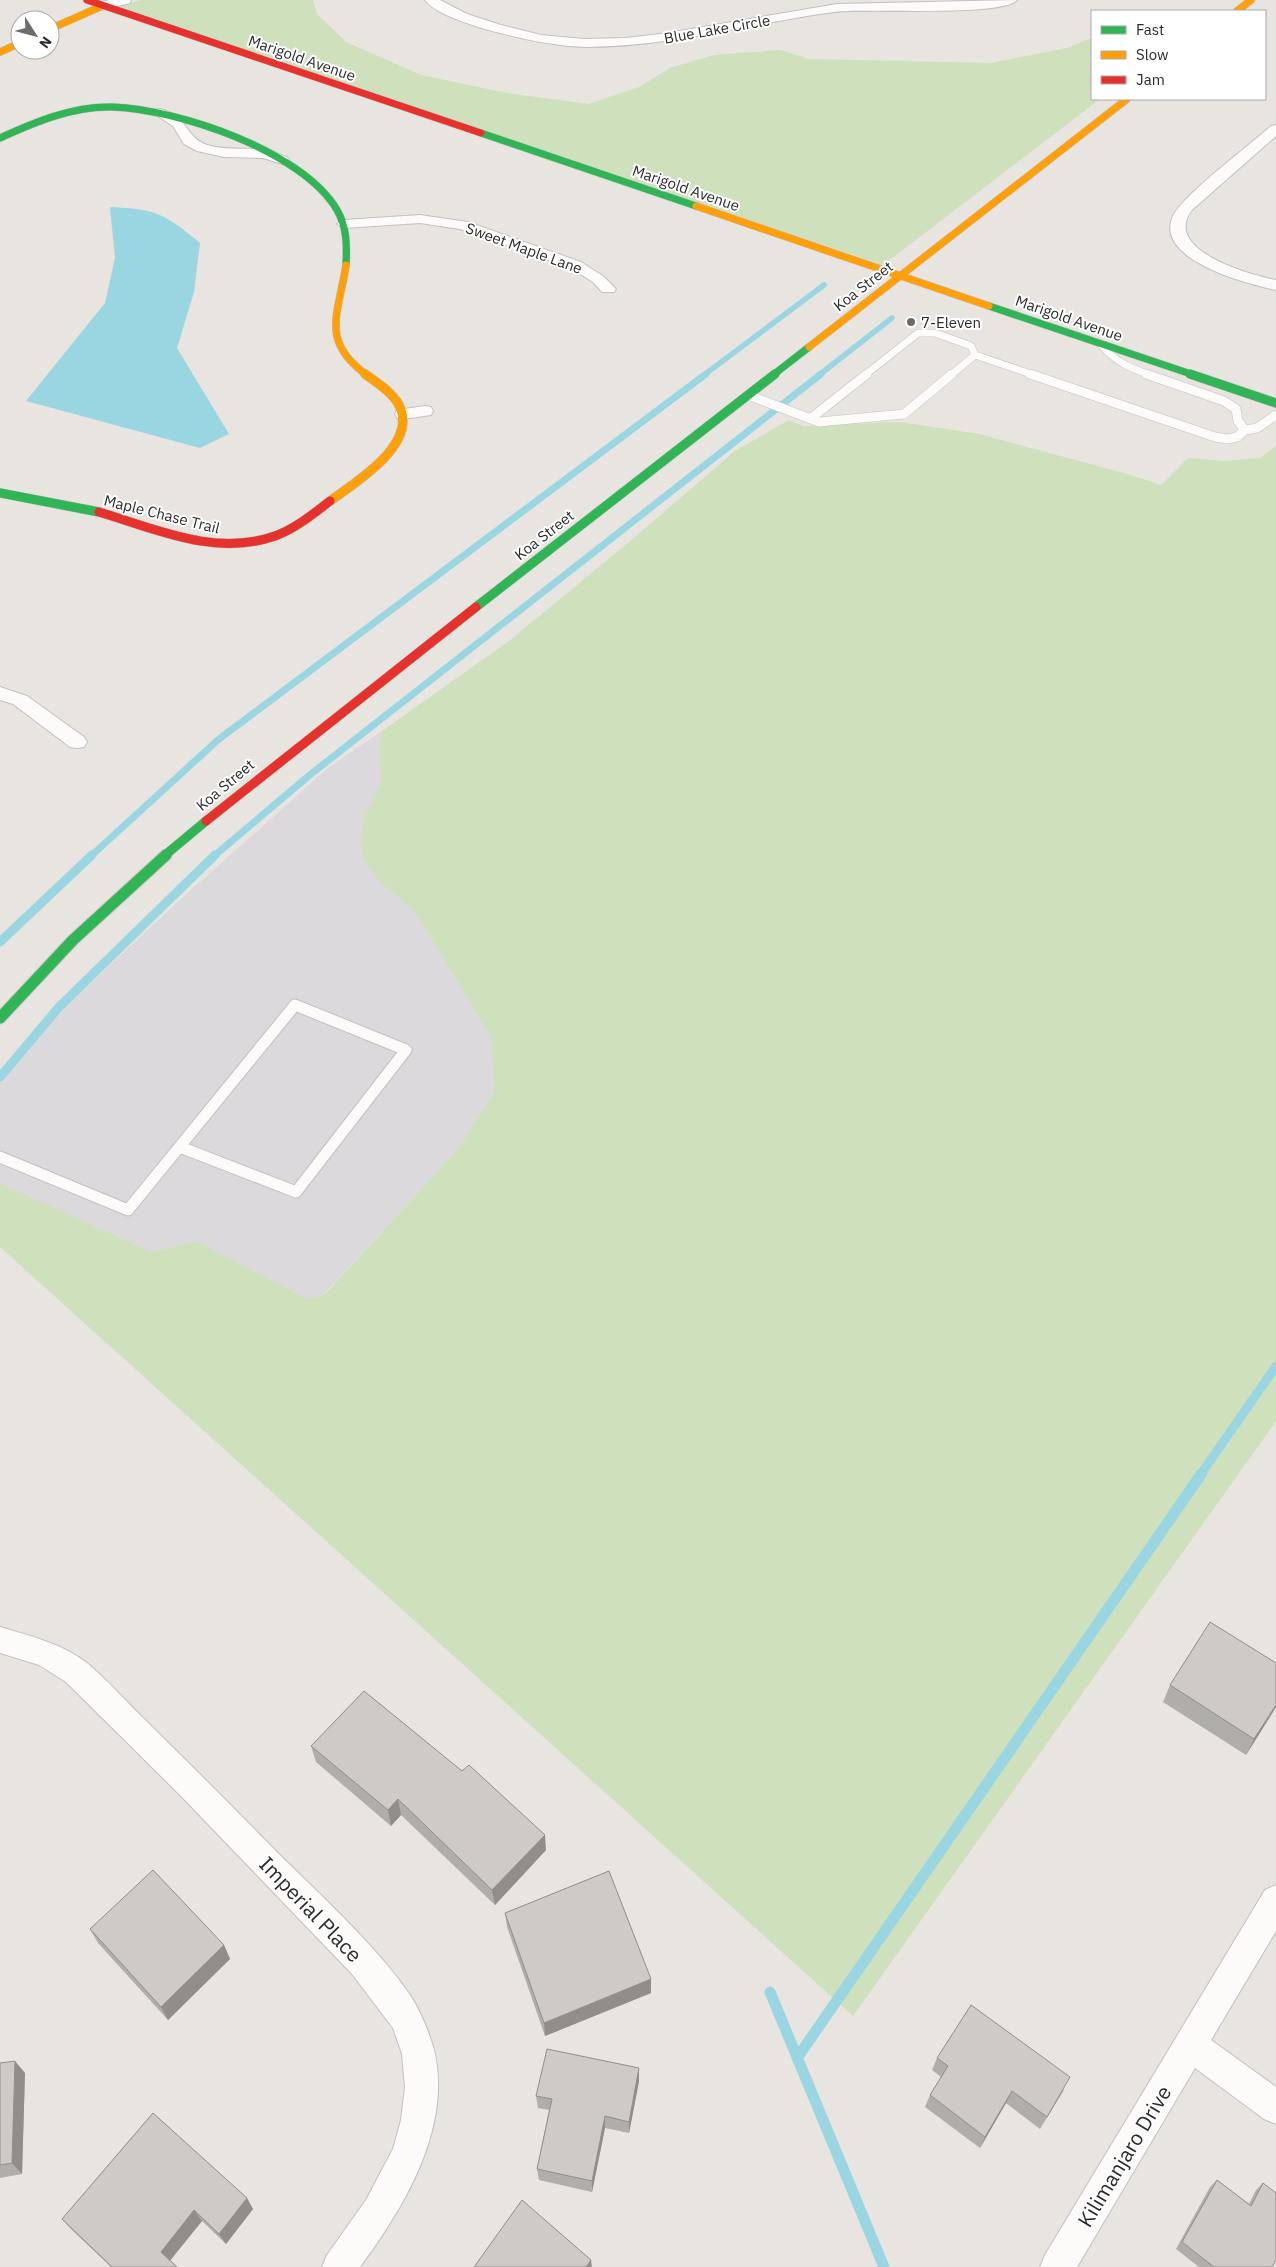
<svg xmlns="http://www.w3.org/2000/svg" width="1276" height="2267" font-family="'IBM Plex Sans',sans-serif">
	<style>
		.industrial { fill: #dbd9db }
		.green { fill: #cee0bc }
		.water { fill: #9ad5e2 }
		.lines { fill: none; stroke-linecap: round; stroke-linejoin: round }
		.stream-far3 { stroke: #9ad5e2; stroke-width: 5.5 }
		.stream-far2 { stroke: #9ad5e2; stroke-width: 7 }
		.stream-far1 { stroke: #9ad5e2; stroke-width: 9 }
		.stream { stroke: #9ad5e2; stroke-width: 11 }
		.lane-far2-casing { stroke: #c2c0c1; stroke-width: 8 }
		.lane-far1-casing { stroke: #c2c0c1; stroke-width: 10 }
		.lane-casing { stroke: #c2c0c1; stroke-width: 13 }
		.street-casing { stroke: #c2c0c1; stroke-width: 2 }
		.fast-far2-casing { stroke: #c2c0c1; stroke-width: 8 }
		.fast-far1-casing { stroke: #c2c0c1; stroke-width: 10 }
		.fast-casing { stroke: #c2c0c1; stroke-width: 13 }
		.slow-far1-casing { stroke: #c2c0c1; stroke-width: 8 }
		.slow-casing { stroke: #c2c0c1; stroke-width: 10 }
		.jam-far1-casing { stroke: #c2c0c1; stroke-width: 8 }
		.jam-casing { stroke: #c2c0c1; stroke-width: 10 }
		.lane-far2 { stroke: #fcfbfa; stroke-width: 7 }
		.lane-far1 { stroke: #fcfbfa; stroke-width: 9 }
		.lane { stroke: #fcfbfa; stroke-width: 11 }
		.street { fill: #fcfbfa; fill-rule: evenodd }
		.fast-far2 { stroke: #30b455; stroke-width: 7 }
		.fast-far1 { stroke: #30b455; stroke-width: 9 }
		.fast { stroke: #30b455; stroke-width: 11 }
		.slow-far1 { stroke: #ff9f0a; stroke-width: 7 }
		.slow { stroke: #ff9f0a; stroke-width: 9 }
		.jam-far1 { stroke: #e5322d; stroke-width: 7 }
		.jam { stroke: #e5322d; stroke-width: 9 }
		.wall { fill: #b0aeab }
		.shaded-wall { fill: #908d8b }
		.building { fill: #cdcac7; stroke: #908d8b }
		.poi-dot { fill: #6c6b6a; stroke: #fff; stroke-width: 2 }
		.labels { text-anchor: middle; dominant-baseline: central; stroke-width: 4; stroke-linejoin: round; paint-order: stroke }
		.far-street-label { font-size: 15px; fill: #2a2a2a; stroke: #fff }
		.far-poi-label { font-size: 15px; fill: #2a2a2a; stroke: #fff; text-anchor: start }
		.near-street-label { font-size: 21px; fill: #2a2a2a; stroke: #fff }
	</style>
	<rect width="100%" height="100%" fill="#e8e4e0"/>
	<!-- industrial -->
	<path class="industrial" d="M382 731 379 749 381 784 364 818V859L377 879 415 912 491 1037 495 1091 458 1149 324 1294 308 1299 196 1241 152 1252 0 1183V1078L55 1016 181 899 329 767Z"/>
	<!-- green -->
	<path class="green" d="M141 0H313L317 14 346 42 421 75 507 93 589 104 639 87 670 68 714 55 780 50 809 59 991 63 1067 48 1092 38V99H1100L883 265 117 6Z
		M789 420 803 426 900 422 979 434 1131 475 1161 485 1188 458 1224 461 1260 458 1276 446V1421L853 2016 0 1247V1183L152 1252 196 1241 308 1299 325 1294 458 1149 495 1091 491 1037 415 912 377 879 364 859 361 842 364 818 381 784 379 749 382 731 509 641 629 542 735 451Z"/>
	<!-- water -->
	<path class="water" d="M110 207C157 209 165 214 200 243L194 292 177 348 229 434 200 448 26 401 105 303 115 258Z"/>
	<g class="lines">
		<!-- stream-far3 -->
		<path class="stream-far3" d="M704 375 824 285
			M819 375 892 318"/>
		<!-- stream-far2 -->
		<path class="stream-far2" d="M91 856 219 739 706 374
			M214 856 311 774 821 374"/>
		<!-- stream-far1 -->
		<path class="stream-far1" d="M0 942 92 855
			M0 1077 59 1007 215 855
			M1201 1474 1276 1366"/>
		<!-- stream -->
		<path class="stream" d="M770 1992 884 2267
			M797 2058 1202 1473"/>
		<defs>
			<path id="lane-far2" d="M1102 346C1116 362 1130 368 1150 375
				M865 375 918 333H935L971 346 975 355
				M951 375 975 355 1034 375"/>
			<path id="lane-far1" d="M1030 374 1215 437 1227 439 1237 437 1245 430 1257 428 1276 415
				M1146 374 1224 401 1236 409 1238 421 1245 430
				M748 395 819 422 904 414 952 374
				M810 419 867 374"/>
			<path id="lane" d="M0 1157 128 1210 295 1005 406 1050 296 1192 180 1147"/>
			<path id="street" d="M110 0H131L130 3 102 10 96 6 97 3Z
				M425 0H440L467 14 501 25 541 35 584 39 626 38 668 33 837 4 1017 0C1003 17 864 8 834 12 751 23 670 47 586 47 550 46 513 37 478 27 462 21 436 14 425 0Z
				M160 109C188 116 186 138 207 145 226 151 246 147 265 150 272 151 280 155 287 157L289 160 282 164 263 158 224 157 197 151 184 144 173 126 153 113 155 110Z
				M1276 125V136L1192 210C1161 250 1250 275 1276 280V290C1248 284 1153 260 1173 216 1183 195 1250 145 1271 126Z
				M420 215 468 222 581 262 603 276 616 289 614 292H602L593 282 571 268 460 229 420 223 344 228 337 224 344 220Z
				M425 406 431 407 433 411 431 415 403 419 397 418 395 414 397 410Z
				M0 687 27 696 84 737 87 742 84 747 77 748 70 747 13 704 0 700Z
				M0 1627C30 1636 61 1643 87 1663 106 1679 124 1699 142 1717 184 1758 225 1799 266 1841 313 1889 373 1941 410 1995 421 2012 430 2034 435 2054 451 2130 403 2209 360 2267H322L327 2255 366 2200 393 2149 401 2120 405 2087 402 2054 393 2028 352 1974 181 1796 66 1682 39 1665 0 1653Z
				M1276 1885V1931L1211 2040 1276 2087V2124L1264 2119 1195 2068 1077 2267H1040L1045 2255 1265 1890Z"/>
			<path id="fast-far2" d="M481 133 696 206
				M0 138C35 122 73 106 112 107 177 109 303 151 337 210 347 227 347 246 346 265
				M989 306 1194 375
				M773 375 809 347"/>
			<path id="fast-far1" d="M1190 374 1276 403
				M0 493 99 512
				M476 607 775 374
				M164 856 206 821"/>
			<path id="fast" d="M0 1018 73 940 166 855"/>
			<path id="slow-far1" d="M1237 11 1251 0
				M50 29 102 6
				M0 52 20 43
				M696 206 989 306
				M346 265C339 313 319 341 367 375
				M809 347 1127 99"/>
			<path id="slow" d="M330 501C356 482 419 444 399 405 392 392 376 382 365 374"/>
			<path id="jam-far1" d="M87 0 481 133"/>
			<path id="jam" d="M99 512C156 529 215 557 275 536 295 529 313 514 330 501
				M206 821 476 607"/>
		</defs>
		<!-- lane-far2 casing -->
		<use href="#lane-far2" class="lane-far2-casing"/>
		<!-- lane-far1 casing -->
		<use href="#lane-far1" class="lane-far1-casing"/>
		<!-- lane casing -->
		<use href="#lane" class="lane-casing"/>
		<!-- street casing -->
		<use href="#street" class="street-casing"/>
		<!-- fast-far2 casing -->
		<use href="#fast-far2" class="fast-far2-casing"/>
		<!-- fast-far1 casing -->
		<use href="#fast-far1" class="fast-far1-casing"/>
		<!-- fast casing -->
		<use href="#fast" class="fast-casing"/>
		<!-- slow-far1 casing -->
		<use href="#slow-far1" class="slow-far1-casing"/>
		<!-- slow casing -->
		<use href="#slow" class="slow-casing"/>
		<!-- jam-far1 casing -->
		<use href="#jam-far1" class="jam-far1-casing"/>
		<!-- jam casing -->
		<use href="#jam" class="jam-casing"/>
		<!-- lane-far2 -->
		<use href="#lane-far2" class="lane-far2"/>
		<!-- lane-far1 -->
		<use href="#lane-far1" class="lane-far1"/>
		<!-- lane -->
		<use href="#lane" class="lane"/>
		<!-- street -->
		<use href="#street" class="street"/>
		<!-- fast-far2 -->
		<use href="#fast-far2" class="fast-far2"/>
		<!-- fast-far1 -->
		<use href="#fast-far1" class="fast-far1"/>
		<!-- fast -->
		<use href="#fast" class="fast"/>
		<!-- slow-far1 -->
		<use href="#slow-far1" class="slow-far1"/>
		<!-- slow -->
		<use href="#slow" class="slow"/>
		<!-- jam-far1 -->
		<use href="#jam-far1" class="jam-far1"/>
		<!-- jam -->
		<use href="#jam" class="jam"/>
	</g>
	<!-- wall -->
	<path class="wall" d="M1170 1685 1276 1707 1246 1755 1163 1702Z
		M311 1746 462 1771 546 1850 495 1905 401 1815 391 1826 316 1762Z
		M505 1913 651 1993 545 2036 507 1927Z
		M90 1929 224 1945 230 1959 168 2020 98 1943Z
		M937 2058 1064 2090 1040 2129 1006 2103 980 2148 925 2107 930 2095 941 2077 932 2070Z
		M0 2063 25 2073 22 2174 0 2178Z
		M639 2068V2081L629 2133 605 2128 592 2192 539 2180 537 2169 549 2110 538 2108 536 2096Z
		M153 2113 253 2209 226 2244 202 2221 170 2260 177 2267H111L71 2229 62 2219Z
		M1217 2180 1249 2204 1256 2190 1263 2183 1272 2267H1199L1176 2249 1210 2187Z"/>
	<!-- shaded-wall -->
	<path class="shaded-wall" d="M1276 1705V1707L1246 1755 1254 1739Z
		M398 1799 401 1815 391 1826 388 1810Z
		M545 1835 546 1850 495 1905 492 1890Z
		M224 1945 230 1959 168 2020 161 2007Z
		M651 1979V1993L545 2036 544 2023Z
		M15 2061 25 2073 22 2174 12 2163Z
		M639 2068V2081L629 2133V2122Z
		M1012 2091 1006 2103 980 2148 985 2137Z
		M605 2116V2128L592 2192V2181Z
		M247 2198 253 2209 226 2244 219 2234Z
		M194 2210 202 2221 169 2262 161 2252Z
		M591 2260 592 2267H586Z"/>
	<!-- building -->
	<path class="building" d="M1210 1622 1276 1663V1705L1254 1739 1170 1685Z
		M364 1691 462 1771 469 1765 545 1835 492 1890 398 1799 388 1810 311 1746Z
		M153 1870 224 1945 161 2007 90 1929Z
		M609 1871 651 1979 544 2023 505 1913Z
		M971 2005 1070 2077 1047 2117 1012 2091 985 2137 930 2095 948 2066 937 2058Z
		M547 2049 639 2068 629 2122 605 2116 592 2181 537 2169 552 2099 536 2096Z
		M15 2061 12 2163 0 2165V2063Z
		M153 2113 247 2198 219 2234 194 2210 161 2252 177 2267H112L62 2219Z
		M1217 2180 1251 2206 1263 2183 1276 2193V2260L1272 2267H1214L1182 2242Z
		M522 2200 591 2260 586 2267H474Z"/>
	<!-- markers -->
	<circle class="poi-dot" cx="911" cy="322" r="5"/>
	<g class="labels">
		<!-- far-street labels -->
		<g class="far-street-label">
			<text transform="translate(717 29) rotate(-10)">Blue Lake Circle</text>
			<text transform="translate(302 58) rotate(19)">Marigold Avenue</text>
			<text transform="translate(686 188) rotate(19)">Marigold Avenue</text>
			<text transform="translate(524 248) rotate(20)">Sweet Maple Lane</text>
			<text transform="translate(863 286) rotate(-38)">Koa Street</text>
			<text transform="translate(1069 318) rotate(19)">Marigold Avenue</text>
			<text transform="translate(162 514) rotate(14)">Maple Chase Trail</text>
			<text transform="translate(544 535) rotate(-38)">Koa Street</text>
			<text transform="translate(225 785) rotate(-40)">Koa Street</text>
		</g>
		<!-- far-poi labels -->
		<g class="far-poi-label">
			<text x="921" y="322">7-Eleven</text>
		</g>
		<!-- near-street labels -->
		<g class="near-street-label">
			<text transform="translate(311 1909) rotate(46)">Imperial Place</text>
			<text transform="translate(1124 2156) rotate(-59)">Kilimanjaro Drive</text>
		</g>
	</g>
	<!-- legend -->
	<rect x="1091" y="10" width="175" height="90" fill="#ffffff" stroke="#aaaaaa"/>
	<rect x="1101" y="26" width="25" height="8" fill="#30b455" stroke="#aaaaaa"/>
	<text x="1136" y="35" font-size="15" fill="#2a2a2a">Fast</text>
	<rect x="1101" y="51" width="25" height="8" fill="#ff9f0a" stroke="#aaaaaa"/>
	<text x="1136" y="60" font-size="15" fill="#2a2a2a">Slow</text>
	<rect x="1101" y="76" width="25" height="8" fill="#e5322d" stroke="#aaaaaa"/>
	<text x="1136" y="85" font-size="15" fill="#2a2a2a">Jam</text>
	<!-- north arrow -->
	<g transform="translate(35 35) rotate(126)"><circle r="24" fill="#ffffff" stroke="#aaaaaa"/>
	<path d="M0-4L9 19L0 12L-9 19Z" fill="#6c6b6a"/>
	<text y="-8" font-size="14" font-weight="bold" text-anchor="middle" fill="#2a2a2a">N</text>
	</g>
</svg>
